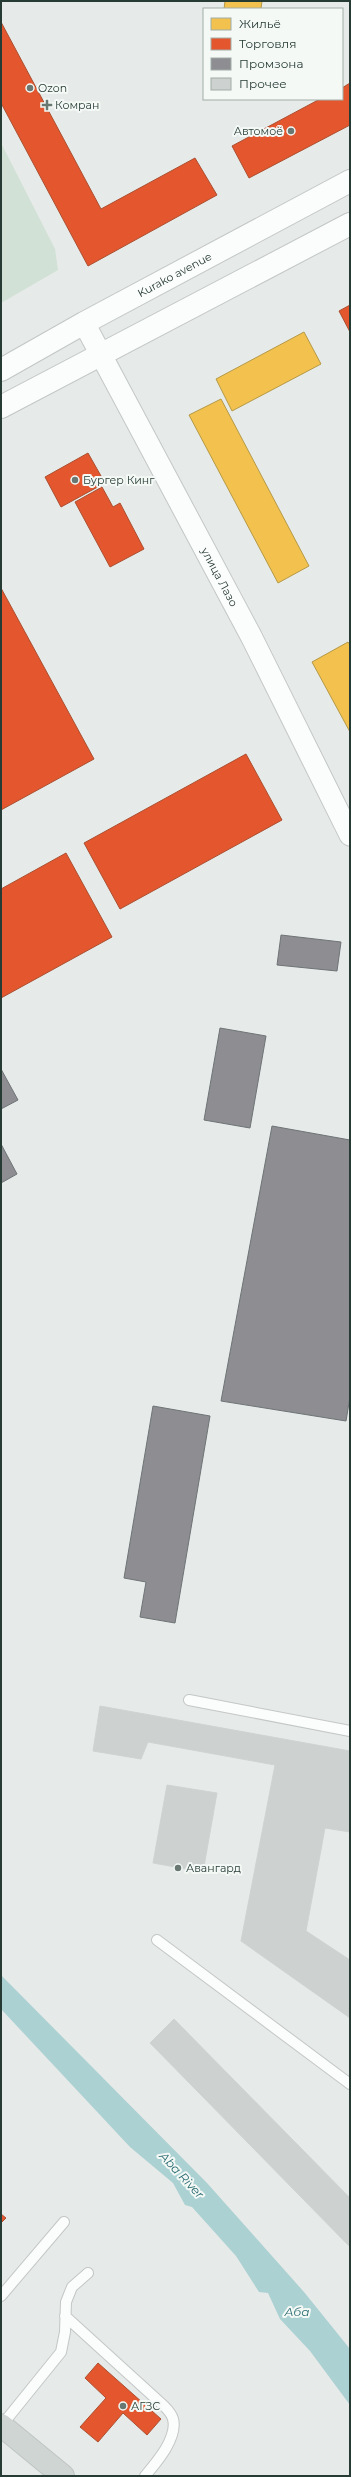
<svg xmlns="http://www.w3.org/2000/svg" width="351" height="2477" font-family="Montserrat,sans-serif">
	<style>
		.green { fill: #d1e1d5 }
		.water { fill: #acd1d3 }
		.homes { fill: #f2c14e; stroke: #b59946 }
		.shops { fill: #e4572e; stroke: #ab4f30 }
		.industry { fill: #8d8d92; stroke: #6e7476 }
		.building { fill: #cdd1cf; stroke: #cfd3d1 }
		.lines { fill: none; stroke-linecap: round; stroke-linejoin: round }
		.service-casing { stroke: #c3c7c5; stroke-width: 12 }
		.minor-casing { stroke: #c3c7c5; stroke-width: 23 }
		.secondary-casing { stroke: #c2c7c5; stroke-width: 24 }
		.primary-casing { stroke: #bec5c3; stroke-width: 24 }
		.service { stroke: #fbfcfc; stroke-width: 10 }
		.minor { stroke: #fbfcfc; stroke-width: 21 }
		.secondary { stroke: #fbfcfc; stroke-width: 22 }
		.primary { stroke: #cfd5d3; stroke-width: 22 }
		.poi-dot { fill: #697873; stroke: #f4f9f6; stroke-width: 1.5 }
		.labels { text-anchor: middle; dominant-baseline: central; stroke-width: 4; stroke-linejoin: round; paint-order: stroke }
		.poi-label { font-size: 11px; fill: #263b34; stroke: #f4f9f6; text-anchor: start }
		.street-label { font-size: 11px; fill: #263b34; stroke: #f4f9f6 }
		.water-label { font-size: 12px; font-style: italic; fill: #276a70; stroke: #f4f9f6 }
	</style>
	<rect width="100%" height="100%" fill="#e6eae8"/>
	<!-- green -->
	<path class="green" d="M1 143 55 249 58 270 1 303Z"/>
	<!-- water -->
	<path class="water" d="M1 1975 207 2183 304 2292 350 2349V2405L310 2351 280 2319 268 2293 259 2292 236 2256 192 2207 185 2205 173 2183 130 2147 1 2009Z"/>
	<!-- homes -->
	<path class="homes" d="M225 1H262L261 9H224Z
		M304 332 321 364 232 411 216 379Z
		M221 399 309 566 278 583 189 415Z
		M348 642 350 645V732L312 662Z"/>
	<!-- shops -->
	<path class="shops" d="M1 22 101 209 195 158 217 195 88 266 1 103Z
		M350 83V125L249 178 232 146 320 99H342V88Z
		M350 305V332L339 311Z
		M88 453 105 483 61 507 45 477Z
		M102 487 113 507 120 503 144 549 110 567 75 502Z
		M1 588 94 759 1 810Z
		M246 754 282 820 120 909 84 843Z
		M66 853 112 937 1 998V889Z
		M1 2214 6 2218 1 2223Z
		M98 2363 161 2419 147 2435 123 2413 98 2442 80 2427 106 2398 85 2378Z"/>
	<!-- industry -->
	<path class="industry" d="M281 935 341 942 337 971 277 965Z
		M220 1028 266 1036 250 1128 204 1120Z
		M1 1069 18 1100 1 1109Z
		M272 1126 350 1140V1397L346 1421 221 1401Z
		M1 1144 17 1174 1 1183Z
		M153 1406 210 1416 175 1623 140 1617 146 1582 124 1578Z"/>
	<!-- building -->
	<path class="building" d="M100 1706 350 1751V1832L325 1828 306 1931 350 1960V2018L241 1941 275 1765 148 1742 141 1759 93 1751Z
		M167 1785 217 1793 203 1872 153 1863Z
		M174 2019 350 2198V2247L150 2043Z"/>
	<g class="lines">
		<defs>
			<path id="service" d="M189 1700 350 1731
				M157 1940 350 2084
				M1 2296 64 2222
				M65 2316 164 2406C167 2409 172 2415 173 2419 178 2438 156 2463 145 2476
				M2 2425 61 2352 65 2332 66 2302 72 2287 88 2273"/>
			<g id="minor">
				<path id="s1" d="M84 323 251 636 350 835"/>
			</g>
			<g id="secondary">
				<path id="s2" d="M1 370 84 323 350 181"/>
				<path d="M1 407 350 224"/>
			</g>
			<path id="primary" d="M1 2425 63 2476"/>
		</defs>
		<!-- service casing -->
		<use href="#service" class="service-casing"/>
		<!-- minor casing -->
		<use href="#minor" class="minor-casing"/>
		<!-- secondary casing -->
		<use href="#secondary" class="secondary-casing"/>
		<!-- primary casing -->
		<use href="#primary" class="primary-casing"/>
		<!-- service -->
		<use href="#service" class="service"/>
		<!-- minor -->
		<use href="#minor" class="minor"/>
		<!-- secondary -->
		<use href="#secondary" class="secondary"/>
		<!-- primary -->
		<use href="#primary" class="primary"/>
	</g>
	<!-- markers -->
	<g class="poi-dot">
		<circle cx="30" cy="88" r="4"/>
		<path d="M45 99h4v4h4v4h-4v4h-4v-4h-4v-4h4z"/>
		<circle cx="291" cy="131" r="4"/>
		<circle cx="75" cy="480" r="4"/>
		<circle cx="178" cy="1868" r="4"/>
		<circle cx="123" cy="2406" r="4"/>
	</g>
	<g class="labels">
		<!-- poi labels -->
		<g class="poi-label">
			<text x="38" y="88">Ozon</text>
			<text x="55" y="105">Комран</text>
			<text x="283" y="131" text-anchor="end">Автомоё</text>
			<text x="83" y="480">Бургер Кинг</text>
			<text x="186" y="1868">Авангард</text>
			<text x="131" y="2406">АГЗС</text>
		</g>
		<!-- street labels -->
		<g class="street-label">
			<text stroke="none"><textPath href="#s2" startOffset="198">Kurako avenue</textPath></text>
			<text stroke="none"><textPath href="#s1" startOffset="288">улица Лазо</textPath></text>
		</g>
		<!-- water labels -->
		<g class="water-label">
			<text transform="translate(182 2175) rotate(47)">Aba River</text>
			<text x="297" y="2311">Аба</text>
		</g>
	</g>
	<!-- border -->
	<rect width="351" height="2477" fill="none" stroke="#263b34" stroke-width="4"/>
	<!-- legend -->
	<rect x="203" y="8" width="140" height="92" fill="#f4f9f6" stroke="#a2ada8"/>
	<rect x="211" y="18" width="20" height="12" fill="#f2c14e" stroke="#a2ada8"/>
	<text x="239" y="28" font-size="12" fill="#263b34">Жильё</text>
	<rect x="211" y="38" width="20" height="12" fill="#e4572e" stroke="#a2ada8"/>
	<text x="239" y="48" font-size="12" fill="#263b34">Торговля</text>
	<rect x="211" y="58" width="20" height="12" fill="#8d8d92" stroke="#a2ada8"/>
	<text x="239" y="68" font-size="12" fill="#263b34">Промзона</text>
	<rect x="211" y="78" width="20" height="12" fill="#cdd1cf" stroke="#a2ada8"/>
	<text x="239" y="88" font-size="12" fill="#263b34">Прочее</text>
</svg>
